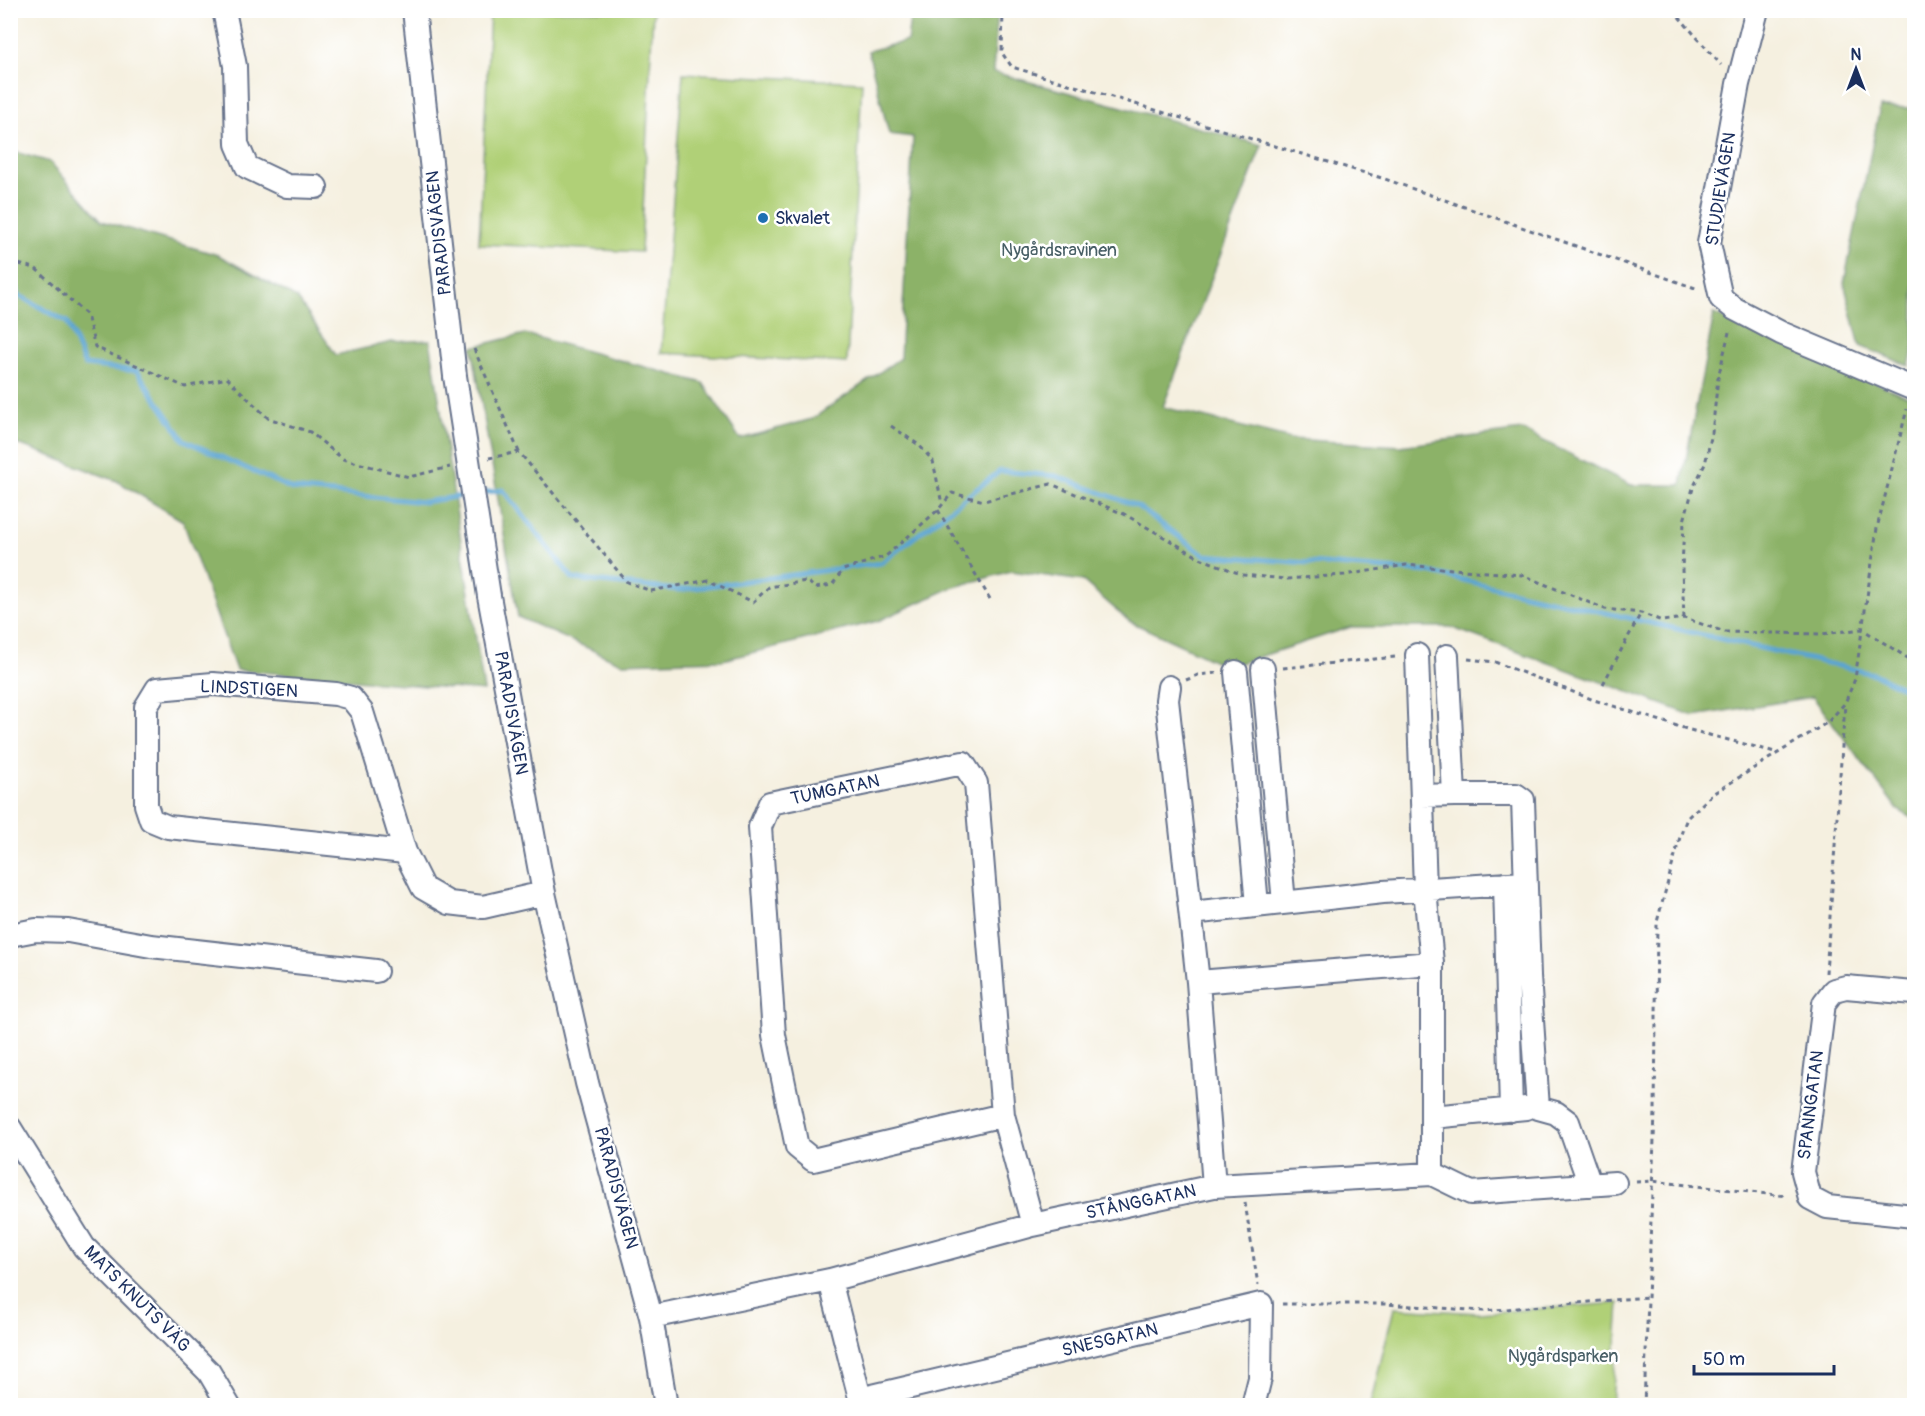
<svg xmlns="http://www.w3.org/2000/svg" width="1925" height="1416" font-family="Pangolin,sans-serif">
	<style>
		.green { fill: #b0d077; stroke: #66806a; stroke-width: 1.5 }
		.forest { fill: #8cb268; stroke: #547063; stroke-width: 1.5 }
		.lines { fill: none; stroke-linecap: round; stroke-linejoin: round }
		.stream { stroke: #5aa4d2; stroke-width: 5 }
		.minor-casing { stroke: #67738c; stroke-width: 26 }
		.path { stroke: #67738c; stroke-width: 3; stroke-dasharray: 4.5 4.5; stroke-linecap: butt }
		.minor { stroke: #fff; stroke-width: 22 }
		.minor-bridge-casing { stroke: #67738c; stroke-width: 26; stroke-linecap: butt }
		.minor-bridge { stroke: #fff; stroke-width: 22 }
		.poi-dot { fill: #1f6fb2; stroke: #fff; stroke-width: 2 }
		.labels { text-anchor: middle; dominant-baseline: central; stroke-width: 5; stroke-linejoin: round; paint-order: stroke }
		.street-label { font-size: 18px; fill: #1b2f5e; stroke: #fff }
		.poi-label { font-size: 18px; fill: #1b2f5e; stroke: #fff; text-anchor: start }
		.park-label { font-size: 18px; fill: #485f66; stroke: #fff }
	</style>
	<rect width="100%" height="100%" fill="#fff"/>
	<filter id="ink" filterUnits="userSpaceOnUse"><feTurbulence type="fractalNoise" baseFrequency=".0167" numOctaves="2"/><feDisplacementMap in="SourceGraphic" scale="12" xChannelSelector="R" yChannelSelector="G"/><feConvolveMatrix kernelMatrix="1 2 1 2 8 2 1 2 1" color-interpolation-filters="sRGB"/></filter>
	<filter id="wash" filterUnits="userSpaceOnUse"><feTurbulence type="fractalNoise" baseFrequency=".008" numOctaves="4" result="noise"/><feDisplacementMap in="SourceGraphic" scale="24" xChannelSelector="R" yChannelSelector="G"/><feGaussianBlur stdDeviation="1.35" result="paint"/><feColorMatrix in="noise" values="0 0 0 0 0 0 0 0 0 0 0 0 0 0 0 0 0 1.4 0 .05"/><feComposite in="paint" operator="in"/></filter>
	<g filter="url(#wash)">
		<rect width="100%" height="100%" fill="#f5f0e0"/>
		<!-- green -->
		<path class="green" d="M490 11H653L641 252 479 244Z
			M683 73 862 82 847 363 661 353Z
			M1619 1303 1612 1405H1370L1394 1308 1479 1313Z"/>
		<!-- forest -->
		<path class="forest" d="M911 11H998L993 72 1262 145 1163 407 1291 439 1400 446 1522 430 1631 485H1681L1714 314 1914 399V819L1898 810 1813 697 1694 716 1450 627H1351L1228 667 1129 621 1083 581 1011 571 951 588 878 621 723 660 621 663 518 617 472 347 525 334 703 383 740 439 812 419 900 358 913 137 889 134 868 51 907 41Z
			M1880 107 1914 108V347L1909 366 1860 346 1844 283Z
			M11 151 50 162 102 221 218 255 297 298 336 355 392 342 430 340 484 691 236 670 183 521 117 481 21 445H11Z"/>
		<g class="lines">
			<!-- stream -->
			<path class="stream" d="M10 269 18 295 67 322 85 365 137 371 184 440 292 489 424 502 468 495
				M480 493 503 490 573 579 679 590 881 563 1000 471 1056 476 1137 506 1204 555 1428 572 1874 674 1914 693"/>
		</g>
	</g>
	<g filter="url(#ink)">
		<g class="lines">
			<defs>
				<path id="minor" d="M224 10 235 66 237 144 247 167 287 186 316 187
					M414 10 455 376
					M1757 10 1738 84 1709 243 1721 298 1735 309 1781 333 1914 389
					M489 596 544 893 587 1083 651 1317 666 1406
					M1263 669 1284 903
					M1236 672 1257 905
					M1169 687 1167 700 1198 982 1214 1186
					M1454 795H1516L1523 800 1529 976 1538 1108 1556 1113 1568 1122 1590 1185
					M1422 796 1454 795 1447 656
					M405 852 168 827 151 820 146 805V707L157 689 213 684 336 694 351 698 362 712 405 852 423 888 449 903 483 907 544 893
					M1505 884 1511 1110
					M1191 913 1383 892 1525 883
					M10 935 36 930 68 931 151 946 376 971
					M1198 982 1432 963
					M1914 993 1846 987 1834 990 1824 1003 1803 1172 1810 1198 1827 1207 1914 1216
					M1003 1115 976 783 963 763 770 803 760 827 774 1035 797 1147 813 1160 1003 1115 1033 1225
					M1432 1117 1526 1108
					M10 1128 84 1247 209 1372 229 1406
					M1432 1174 1471 1193 1615 1183
					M830 1280 862 1406
					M651 1317 830 1280 1033 1225 1214 1186 1432 1174V963L1425 889 1417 655
					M860 1399 1261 1304 1260 1378 1253 1406"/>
			</defs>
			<!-- minor casing -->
			<use href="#minor" class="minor-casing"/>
			<!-- path -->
			<path class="path" d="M1003 10 1002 53 1012 67 1385 179 1698 289
				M1673 10 1721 65
				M10 262 35 268 87 315 95 347 185 387 227 378 268 418 310 432 343 459 409 477 450 467
				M474 349 519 452
				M891 426 919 445 933 461 942 504
				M489 458 519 452 627 582 651 591 708 580 753 602 769 587 807 581 815 588 832 585 843 570 886 556 938 510 952 493 984 501 1051 484 1124 514 1200 558 1243 575 1286 579 1345 575 1406 565 1522 575 1605 609 1641 613 1662 621 1684 618 1725 632 1822 634 1862 629 1914 662
				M938 510 990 599
				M1684 618 1682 570 1684 521 1693 488 1705 464 1712 433 1718 378 1730 328
				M1468 659 1495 662 1594 700 1690 730 1779 753
				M1283 668 1396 657
				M1186 680 1198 675 1217 673
				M1603 684 1641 613
				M1826 973 1845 704
				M1636 1182 1652 1181 1787 1196
				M1245 1203 1258 1285
				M1282 1304H1385L1483 1311 1648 1297
				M1644 1406 1655 1112 1657 922 1680 837 1687 818 1714 793 1828 722 1845 703 1855 679 1877 528 1907 409"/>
			<!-- minor -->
			<use href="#minor" class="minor"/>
			<defs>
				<path id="minor-bridge" d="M455 376 489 596"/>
			</defs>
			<!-- minor-bridge casing -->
			<use href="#minor-bridge" class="minor-bridge-casing"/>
			<!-- minor-bridge -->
			<use href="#minor-bridge" class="minor-bridge"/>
		</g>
	</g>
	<!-- markers -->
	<circle class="poi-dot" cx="763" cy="218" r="6"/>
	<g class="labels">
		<!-- street labels -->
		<g class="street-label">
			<text transform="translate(1721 189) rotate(-81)">STUDIEVÄGEN</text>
			<text transform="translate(439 233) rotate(-96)">PARADISVÄGEN</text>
			<text transform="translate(249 689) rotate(3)">LINDSTIGEN</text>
			<text transform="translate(511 713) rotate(80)">PARADISVÄGEN</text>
			<text transform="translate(835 790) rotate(-12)">TUMGATAN</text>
			<text transform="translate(1811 1105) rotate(-83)">SPANNGATAN</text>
			<text transform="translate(616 1188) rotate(75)">PARADISVÄGEN</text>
			<text transform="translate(1141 1202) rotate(-12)">STÅNGGATAN</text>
			<text transform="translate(137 1299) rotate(45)">MATS KNUTS VÄG</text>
			<text transform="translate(1110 1340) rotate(-13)">SNESGATAN</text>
		</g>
		<!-- poi labels -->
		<g class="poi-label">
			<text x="775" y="218">Skvalet</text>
		</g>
		<!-- park labels -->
		<g class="park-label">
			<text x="1059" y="250">Nygårdsravinen</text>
			<text x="1563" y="1356">Nygårdsparken</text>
		</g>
	</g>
	<!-- margin -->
	<rect width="1925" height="1416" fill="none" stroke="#fff" stroke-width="36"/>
	<!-- north arrow -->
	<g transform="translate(1856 69)" stroke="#ffffff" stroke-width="4.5" paint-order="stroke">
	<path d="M0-4.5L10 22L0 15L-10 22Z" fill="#1b2f5e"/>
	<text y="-9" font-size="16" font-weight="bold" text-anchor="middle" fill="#1b2f5e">N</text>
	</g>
	<!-- scale -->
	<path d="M1694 1365v9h140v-9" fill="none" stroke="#1b2f5e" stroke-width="3"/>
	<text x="1703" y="1365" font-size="18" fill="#1b2f5e" stroke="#ffffff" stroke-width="4.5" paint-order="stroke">50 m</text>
</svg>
